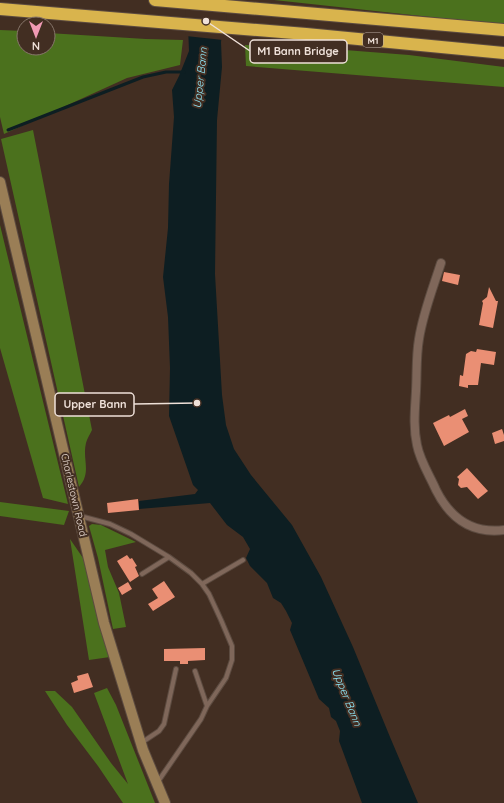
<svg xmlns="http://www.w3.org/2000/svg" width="504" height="803" font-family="Quicksand,sans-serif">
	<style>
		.forest { fill: #4b711d }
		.water { fill: #0d1e22 }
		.pier { fill: #422e22 }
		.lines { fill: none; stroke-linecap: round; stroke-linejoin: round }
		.stream { stroke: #0d1e22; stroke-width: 3 }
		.building { fill: #ea8f74 }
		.lane-casing { stroke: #5c4b40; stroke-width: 6 }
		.street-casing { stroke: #5c4b40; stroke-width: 10 }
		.secondary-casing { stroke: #5c4b40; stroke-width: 12 }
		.highway-casing { stroke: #5c4b40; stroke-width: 14 }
		.lane { stroke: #7f675a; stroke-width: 4 }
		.street { stroke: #7f675a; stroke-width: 8 }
		.secondary { stroke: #9a7e56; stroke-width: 10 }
		.highway { stroke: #d9b44d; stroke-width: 12 }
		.labels { text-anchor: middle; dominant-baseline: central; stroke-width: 4; stroke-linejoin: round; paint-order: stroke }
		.shield { fill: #422e22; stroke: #bbaba2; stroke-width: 1 }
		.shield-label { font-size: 9px; font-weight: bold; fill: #efe1d9 }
		.street-label { font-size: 10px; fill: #efe1d9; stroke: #422e22 }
		.water-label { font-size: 11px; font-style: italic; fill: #8fe8f9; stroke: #422e22 }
		.leader { fill: none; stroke: #efe1d9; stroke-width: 1.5 }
		.callout-dot { fill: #efe1d9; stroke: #422e22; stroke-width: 1.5 }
		.callout { fill: #422e22; stroke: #efe1d9; stroke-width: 1.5 }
		.callout-label { font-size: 11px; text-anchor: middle; font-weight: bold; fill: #efe1d9 }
	</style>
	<rect width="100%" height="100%" fill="#422e22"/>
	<!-- forest -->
	<path class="forest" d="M274 0H504V25Z
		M0 30 24 31V48H48V33L146 39 183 40 180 65 127 78 4 134 0 117Z
		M245 45 319 48 409 55 504 67V87L246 66Z
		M33 130 92 430C90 434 87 439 86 443 82 460 92 472 79 487L1 139Z
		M0 225 68 504 43 498 0 348Z
		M0 502 69 511 64 525 0 516Z
		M92 524 101 525 136 542 105 550 108 567 119 593 126 627 113 629 98 558 89 526Z
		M70 539 83 558 110 657 89 660Z
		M107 688 116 705 155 803H123L98 766 67 725 45 691H55L72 707 111 763 128 784 94 693Z"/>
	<!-- water -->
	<path class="water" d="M187 0H227L221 42 222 67 217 120 215 274 222 395 226 425 234 449 251 475 292 525 321 577 353 647 390 737 418 803H362L339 741 340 731 336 721 331 717 329 708 319 699 290 630 292 623 286 611 281 603 273 598 267 583 250 566 246 558 250 549 243 537 227 525 210 503 139 509V501L195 494 198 490 193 485 169 416 170 368 168 317 163 277 168 228 169 184 174 117 172 90 179 76 189 51Z"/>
	<!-- pier -->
	<path class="pier" d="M185 0H229L223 40 186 36Z"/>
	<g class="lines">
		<!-- stream -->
		<path class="stream" d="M8 130 143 77 166 72H184"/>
	</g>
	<!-- building -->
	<path class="building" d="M444 272 460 275 458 285 442 281Z
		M489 287 496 301H498L493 328 479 325 483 303 482 301 487 297Z
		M477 349 496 352 494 365 481 363 478 385H468V388L459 386 460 375 463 376 466 354 471 351 476 352Z
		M465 409 468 416 462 419 469 432 444 446 433 423 449 415 450 417Z
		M502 429 504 435V441L495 444 492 433Z
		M467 468 488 491 478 499 467 487 461 488 458 485 459 479 457 477Z
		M138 499 139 510 108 513 107 503Z
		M127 555 130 559 132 558 137 566 135 567 139 576 130 582 117 561Z
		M164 581 175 597 153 611 148 604 158 598 152 589Z
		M128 582 132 589 122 595 118 588Z
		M205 648V660L188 661V664H180V661H164V649Z
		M88 673 93 687 74 693 71 683 78 680 77 676Z"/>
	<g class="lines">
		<defs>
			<path id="lane" d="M80 516 110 524 131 534 169 557 191 573 202 584 209 594 221 620 232 646V660L226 678 207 706 201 719 157 783
				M142 574 169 557
				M202 584 243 560
				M195 671 207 706
				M141 743 159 731 164 724 176 669"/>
			<path id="street" d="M441 263C433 288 423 313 419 339 416 356 417 373 416 391 415 409 413 427 417 445 420 461 430 476 436 490 450 518 472 534 504 530"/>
			<path id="secondary" d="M0 182 104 623 143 750 165 803"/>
			<path id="highway" d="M155 0 504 30
				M0 9 306 34 504 53"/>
		</defs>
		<!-- lane casing -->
		<use href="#lane" class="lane-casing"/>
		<!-- street casing -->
		<use href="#street" class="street-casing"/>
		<!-- secondary casing -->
		<use href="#secondary" class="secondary-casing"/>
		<!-- highway casing -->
		<use href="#highway" class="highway-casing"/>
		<!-- lane -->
		<use href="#lane" class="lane"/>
		<!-- street -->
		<use href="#street" class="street"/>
		<!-- secondary -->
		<use href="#secondary" class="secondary"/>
		<!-- highway -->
		<use href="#highway" class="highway"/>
	</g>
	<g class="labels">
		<!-- shield labels -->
		<rect class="shield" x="363" y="33" width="20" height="14" rx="3"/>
		<g class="shield-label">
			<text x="373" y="40">M1</text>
		</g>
		<!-- street labels -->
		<g class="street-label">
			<text transform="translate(74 495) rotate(77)">Charlestown Road</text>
		</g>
		<!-- water labels -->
		<g class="water-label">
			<text transform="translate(200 78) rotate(-84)">Upper Bann</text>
			<text transform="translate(347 697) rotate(68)">Upper Bann</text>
		</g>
	</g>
	<!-- callouts -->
	<path class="leader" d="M206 21L250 51M197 403L134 404"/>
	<g class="callout-dot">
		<circle cx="206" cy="21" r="4"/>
		<circle cx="197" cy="403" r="4"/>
	</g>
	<g class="callout">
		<rect x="250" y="40" width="97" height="23" rx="4"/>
		<rect x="55" y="393" width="79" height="23" rx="4"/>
	</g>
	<g class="callout-label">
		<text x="298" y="55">M1 Bann Bridge</text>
		<text x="95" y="408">Upper Bann</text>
	</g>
	<!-- north arrow -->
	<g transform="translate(36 36) rotate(180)"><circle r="19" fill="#422e22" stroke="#87766b"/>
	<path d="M0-3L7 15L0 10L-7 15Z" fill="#f09ab4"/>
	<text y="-6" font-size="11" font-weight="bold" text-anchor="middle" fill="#efe1d9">N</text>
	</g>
</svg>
